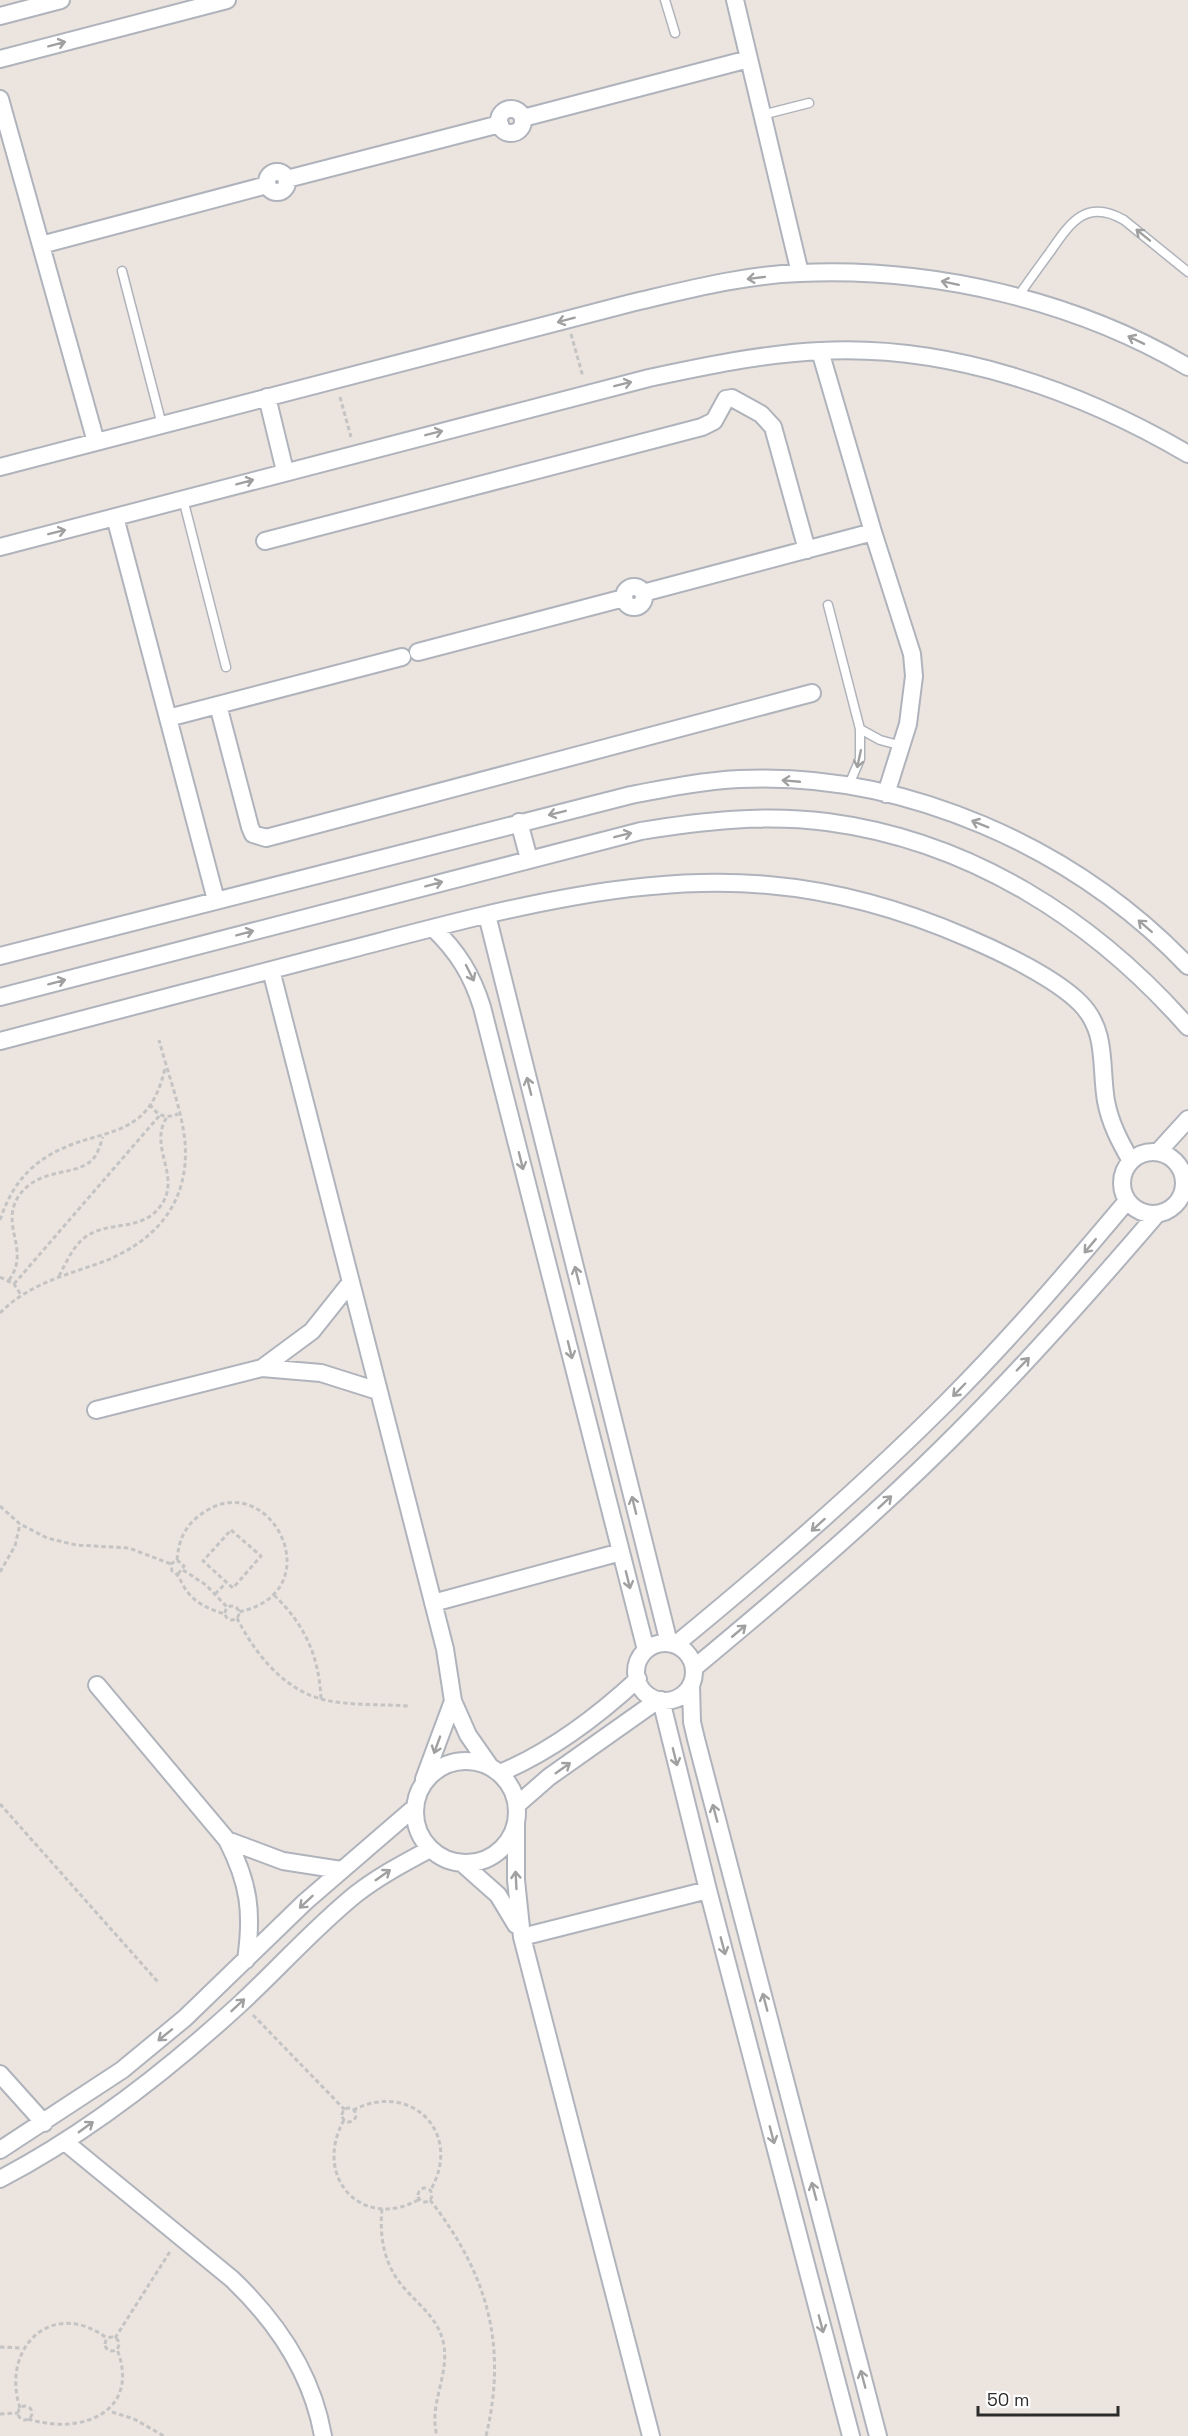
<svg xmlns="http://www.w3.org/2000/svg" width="1188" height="2436" font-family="'Space Grotesk',sans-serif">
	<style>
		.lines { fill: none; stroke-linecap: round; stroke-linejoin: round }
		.service-casing { stroke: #afb3bb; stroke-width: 11 }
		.minor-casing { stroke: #afb3bb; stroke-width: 20 }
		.path { stroke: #c4c4c4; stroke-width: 3; stroke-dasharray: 4.5 3; stroke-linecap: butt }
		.service { stroke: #fff; stroke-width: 8 }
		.minor { stroke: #fff; stroke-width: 16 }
		.oneway { stroke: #a0a0a0 }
	</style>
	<rect width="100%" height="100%" fill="#ece4df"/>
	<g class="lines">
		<defs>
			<path id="service" d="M665 0 675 33
				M762 115 809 103
				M122 271 162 425
				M1017 298C1028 282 1039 267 1050 252 1070 223 1086 198 1124 220L1188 272
				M183 499 226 667
				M828 605 860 729V759L848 787
				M860 729 880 740 902 746"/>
			<path id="minor" d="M735 0 800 273
				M0 16 61 0
				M0 59 227 0
				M0 99 96 442
				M499 121a12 12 0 1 1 24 0a12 12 0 1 1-24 0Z
				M523 118 749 59
				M267 182a10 10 0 1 1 20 0a10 10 0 1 1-20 0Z
				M287 179 500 124
				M41 245 267 185
				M820 351 873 532 912 654 914 676 908 724 886 794
				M267 397 285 471
				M0 467 631 303C687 290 743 275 800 273 932 267 1074 300 1188 367
				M115 517 216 900
				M265 541 702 427 714 421 726 399 732 398 761 414 773 427 807 550
				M0 547 649 378C705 366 762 354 820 351 948 344 1079 390 1188 454
				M624 597a10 10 0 1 1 20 0a10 10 0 1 1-20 0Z
				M643 593 873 532
				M418 652 624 598
				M218 705 250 827 253 834 266 838 812 693
				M168 718 402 657
				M519 822 529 859
				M487 915 669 1643
				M433 928C458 952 472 975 482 1007L646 1650
				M0 956 631 795C667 788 702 781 739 779 904 771 1074 847 1188 966
				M271 970 445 1649 453 1701 468 1735 489 1765
				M0 997 641 831C702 821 764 814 827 822 971 841 1094 920 1188 1027
				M0 1041C113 1011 227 982 340 952 476 917 627 872 768 885 838 891 904 910 968 938 1001 952 1055 978 1080 1003 1108 1031 1100 1066 1106 1101 1110 1123 1120 1142 1131 1161
				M1158 1152 1188 1119
				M1122 1183a31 31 0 1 1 62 0a31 31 0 1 1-62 0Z
				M262 1368 312 1331 351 1282
				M96 1410 262 1368 321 1373 378 1391
				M433 1603 621 1552
				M636 1672a29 29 0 1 1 58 0a29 29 0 1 1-58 0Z
				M675 1645C769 1568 860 1489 946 1403 1010 1339 1069 1270 1127 1201
				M694 1668C789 1589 884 1508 971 1419 1035 1354 1097 1284 1157 1214
				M97 1685 227 1840C249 1883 253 1912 246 1960
				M691 1685 692 1722 696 1739 878 2436
				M661 1700 708 1890 851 2436
				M415 1812a51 51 0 1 1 102 0a51 51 0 1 1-102 0Z
				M500 1773C550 1752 598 1716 638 1679
				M424 1779 453 1701
				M517 1805 549 1777 658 1700
				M516 1823V1880L522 1937 651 2436
				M227 1840 283 1861 341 1870
				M463 1864 498 1895 516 1925
				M522 1937 708 1890
				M0 2074 44 2123
				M65 2142 232 2279C277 2322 312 2373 323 2436
				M0 2150 122 2070 185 2018 305 1902 414 1808
				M0 2179C88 2133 167 2071 240 2004 279 1968 314 1928 356 1894 379 1876 404 1863 430 1849"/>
		</defs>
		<!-- service casing -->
		<use href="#service" class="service-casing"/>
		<!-- minor casing -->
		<use href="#minor" class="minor-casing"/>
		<!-- path -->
		<path class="path" d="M571 334 583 377
			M340 397 351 437
			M150 1104C157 1116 166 1119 178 1114
			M0 1220C9 1193 23 1171 48 1156 98 1125 148 1145 165 1068
			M59 1276C66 1263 72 1248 84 1238 107 1220 140 1232 159 1208 184 1178 147 1147 167 1117
			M0 1277 14 1284 21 1295
			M9 1280C31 1250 0 1227 18 1197 38 1167 72 1177 91 1161 98 1155 100 1145 103 1137
			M14 1284 160 1115
			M0 1313C26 1286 62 1276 97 1264 153 1244 190 1205 185 1142 182 1110 167 1071 159 1040
			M0 1506 20 1524 47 1538 76 1545 129 1548 171 1564
			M231 1530 261 1556 233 1588 203 1561Z
			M177 1560C179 1538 186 1523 206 1511 272 1469 333 1593 238 1612
			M183 1570 206 1585 228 1608
			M0 1572 15 1546 20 1524
			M178 1574 184 1566 177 1560 171 1564 172 1571C179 1575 179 1578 183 1585 192 1602 208 1609 225 1614
			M215 1594 226 1583
			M274 1595C305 1625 319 1656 321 1699
			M225 1613a7 7 0 1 1 14 0a7 7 0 1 1-14 0Z
			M237 1618C254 1652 282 1688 321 1699 348 1706 381 1704 409 1706
			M0 1804 158 1982
			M253 2015 345 2110
			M342 2115a7 7 0 1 1 14 0a7 7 0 1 1-14 0Z
			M353 2110C412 2080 464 2134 430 2191
			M344 2120C312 2177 362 2232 420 2199
			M418 2195a7 7 0 1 1 14 0a7 7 0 1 1-14 0Z
			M430 2200C487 2273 508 2345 486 2436
			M382 2209C379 2239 385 2268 406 2290 421 2307 437 2318 443 2341 451 2374 428 2403 437 2436
			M105 2344a7 7 0 1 1 14 0a7 7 0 1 1-14 0Z
			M115 2338 171 2250
			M0 2347 22 2348
			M18 2413a7 7 0 1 1 14 0a7 7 0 1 1-14 0Z
			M20 2408C0 2346 54 2297 108 2339
			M112 2412 134 2419 164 2436
			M0 2414 18 2413
			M28 2419C83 2436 141 2411 117 2349"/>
		<!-- service -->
		<use href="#service" class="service"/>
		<!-- minor -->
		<use href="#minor" class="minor"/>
	</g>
	<!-- one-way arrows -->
	<defs><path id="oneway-shaft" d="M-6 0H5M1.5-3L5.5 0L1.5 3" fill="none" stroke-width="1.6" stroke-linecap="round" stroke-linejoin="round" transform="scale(1.5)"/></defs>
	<g class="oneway">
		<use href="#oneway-shaft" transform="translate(57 44) rotate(-15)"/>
		<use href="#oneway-shaft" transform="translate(1143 235) rotate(-141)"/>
		<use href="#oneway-shaft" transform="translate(756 278) rotate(173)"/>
		<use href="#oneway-shaft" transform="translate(950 283) rotate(-168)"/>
		<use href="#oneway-shaft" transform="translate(566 320) rotate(165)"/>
		<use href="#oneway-shaft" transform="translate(1136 340) rotate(-154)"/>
		<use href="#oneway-shaft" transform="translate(623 384) rotate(-14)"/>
		<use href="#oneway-shaft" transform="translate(434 433) rotate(-14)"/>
		<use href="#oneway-shaft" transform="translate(245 482) rotate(-15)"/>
		<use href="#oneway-shaft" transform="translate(57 532) rotate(-14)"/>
		<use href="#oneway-shaft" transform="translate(859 759) rotate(102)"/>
		<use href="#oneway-shaft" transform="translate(791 781) rotate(-175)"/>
		<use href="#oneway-shaft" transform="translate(557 813) rotate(166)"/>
		<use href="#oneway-shaft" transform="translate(980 824) rotate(-158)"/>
		<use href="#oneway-shaft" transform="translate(623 835) rotate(-14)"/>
		<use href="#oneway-shaft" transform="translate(434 884) rotate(-15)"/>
		<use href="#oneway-shaft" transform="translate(1145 926) rotate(-139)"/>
		<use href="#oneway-shaft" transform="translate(245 933) rotate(-15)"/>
		<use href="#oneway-shaft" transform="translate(470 973) rotate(63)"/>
		<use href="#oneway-shaft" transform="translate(57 982) rotate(-15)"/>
		<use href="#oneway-shaft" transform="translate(529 1086) rotate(-104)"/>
		<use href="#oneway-shaft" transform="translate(521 1161) rotate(76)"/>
		<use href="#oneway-shaft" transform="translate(1090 1246) rotate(130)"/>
		<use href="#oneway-shaft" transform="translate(577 1275) rotate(-104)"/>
		<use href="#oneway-shaft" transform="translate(570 1350) rotate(76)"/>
		<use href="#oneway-shaft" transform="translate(1023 1364) rotate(-46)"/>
		<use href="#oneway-shaft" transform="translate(959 1390) rotate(134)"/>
		<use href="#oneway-shaft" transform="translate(885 1502) rotate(-43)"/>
		<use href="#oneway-shaft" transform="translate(634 1505) rotate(-104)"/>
		<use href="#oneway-shaft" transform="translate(818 1525) rotate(138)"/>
		<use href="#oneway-shaft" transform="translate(628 1580) rotate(76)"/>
		<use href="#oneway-shaft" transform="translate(739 1631) rotate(-40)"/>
		<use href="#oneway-shaft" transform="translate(437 1745) rotate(110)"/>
		<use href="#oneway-shaft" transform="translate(675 1757) rotate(76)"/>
		<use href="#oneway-shaft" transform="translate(563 1768) rotate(-35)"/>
		<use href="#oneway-shaft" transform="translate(715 1813) rotate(-105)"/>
		<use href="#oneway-shaft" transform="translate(383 1875) rotate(-35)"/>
		<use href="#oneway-shaft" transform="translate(516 1880) rotate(-93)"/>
		<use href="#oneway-shaft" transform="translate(306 1902) rotate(137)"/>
		<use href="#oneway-shaft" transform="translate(723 1946) rotate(75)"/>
		<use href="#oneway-shaft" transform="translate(765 2002) rotate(-105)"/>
		<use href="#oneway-shaft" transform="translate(238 2005) rotate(-43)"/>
		<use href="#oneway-shaft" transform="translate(165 2035) rotate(141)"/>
		<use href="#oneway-shaft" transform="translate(86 2127) rotate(-36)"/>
		<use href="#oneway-shaft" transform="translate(772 2135) rotate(75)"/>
		<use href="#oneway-shaft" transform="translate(814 2191) rotate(-105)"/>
		<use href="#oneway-shaft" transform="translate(821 2324) rotate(75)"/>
		<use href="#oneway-shaft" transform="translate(863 2379) rotate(-105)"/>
	</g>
	<!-- scale -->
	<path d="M978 2406v9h140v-9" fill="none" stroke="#2c2c2c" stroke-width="3"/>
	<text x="987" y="2406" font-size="18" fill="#2c2c2c" stroke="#ffffff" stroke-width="4.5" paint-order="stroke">50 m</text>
</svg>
